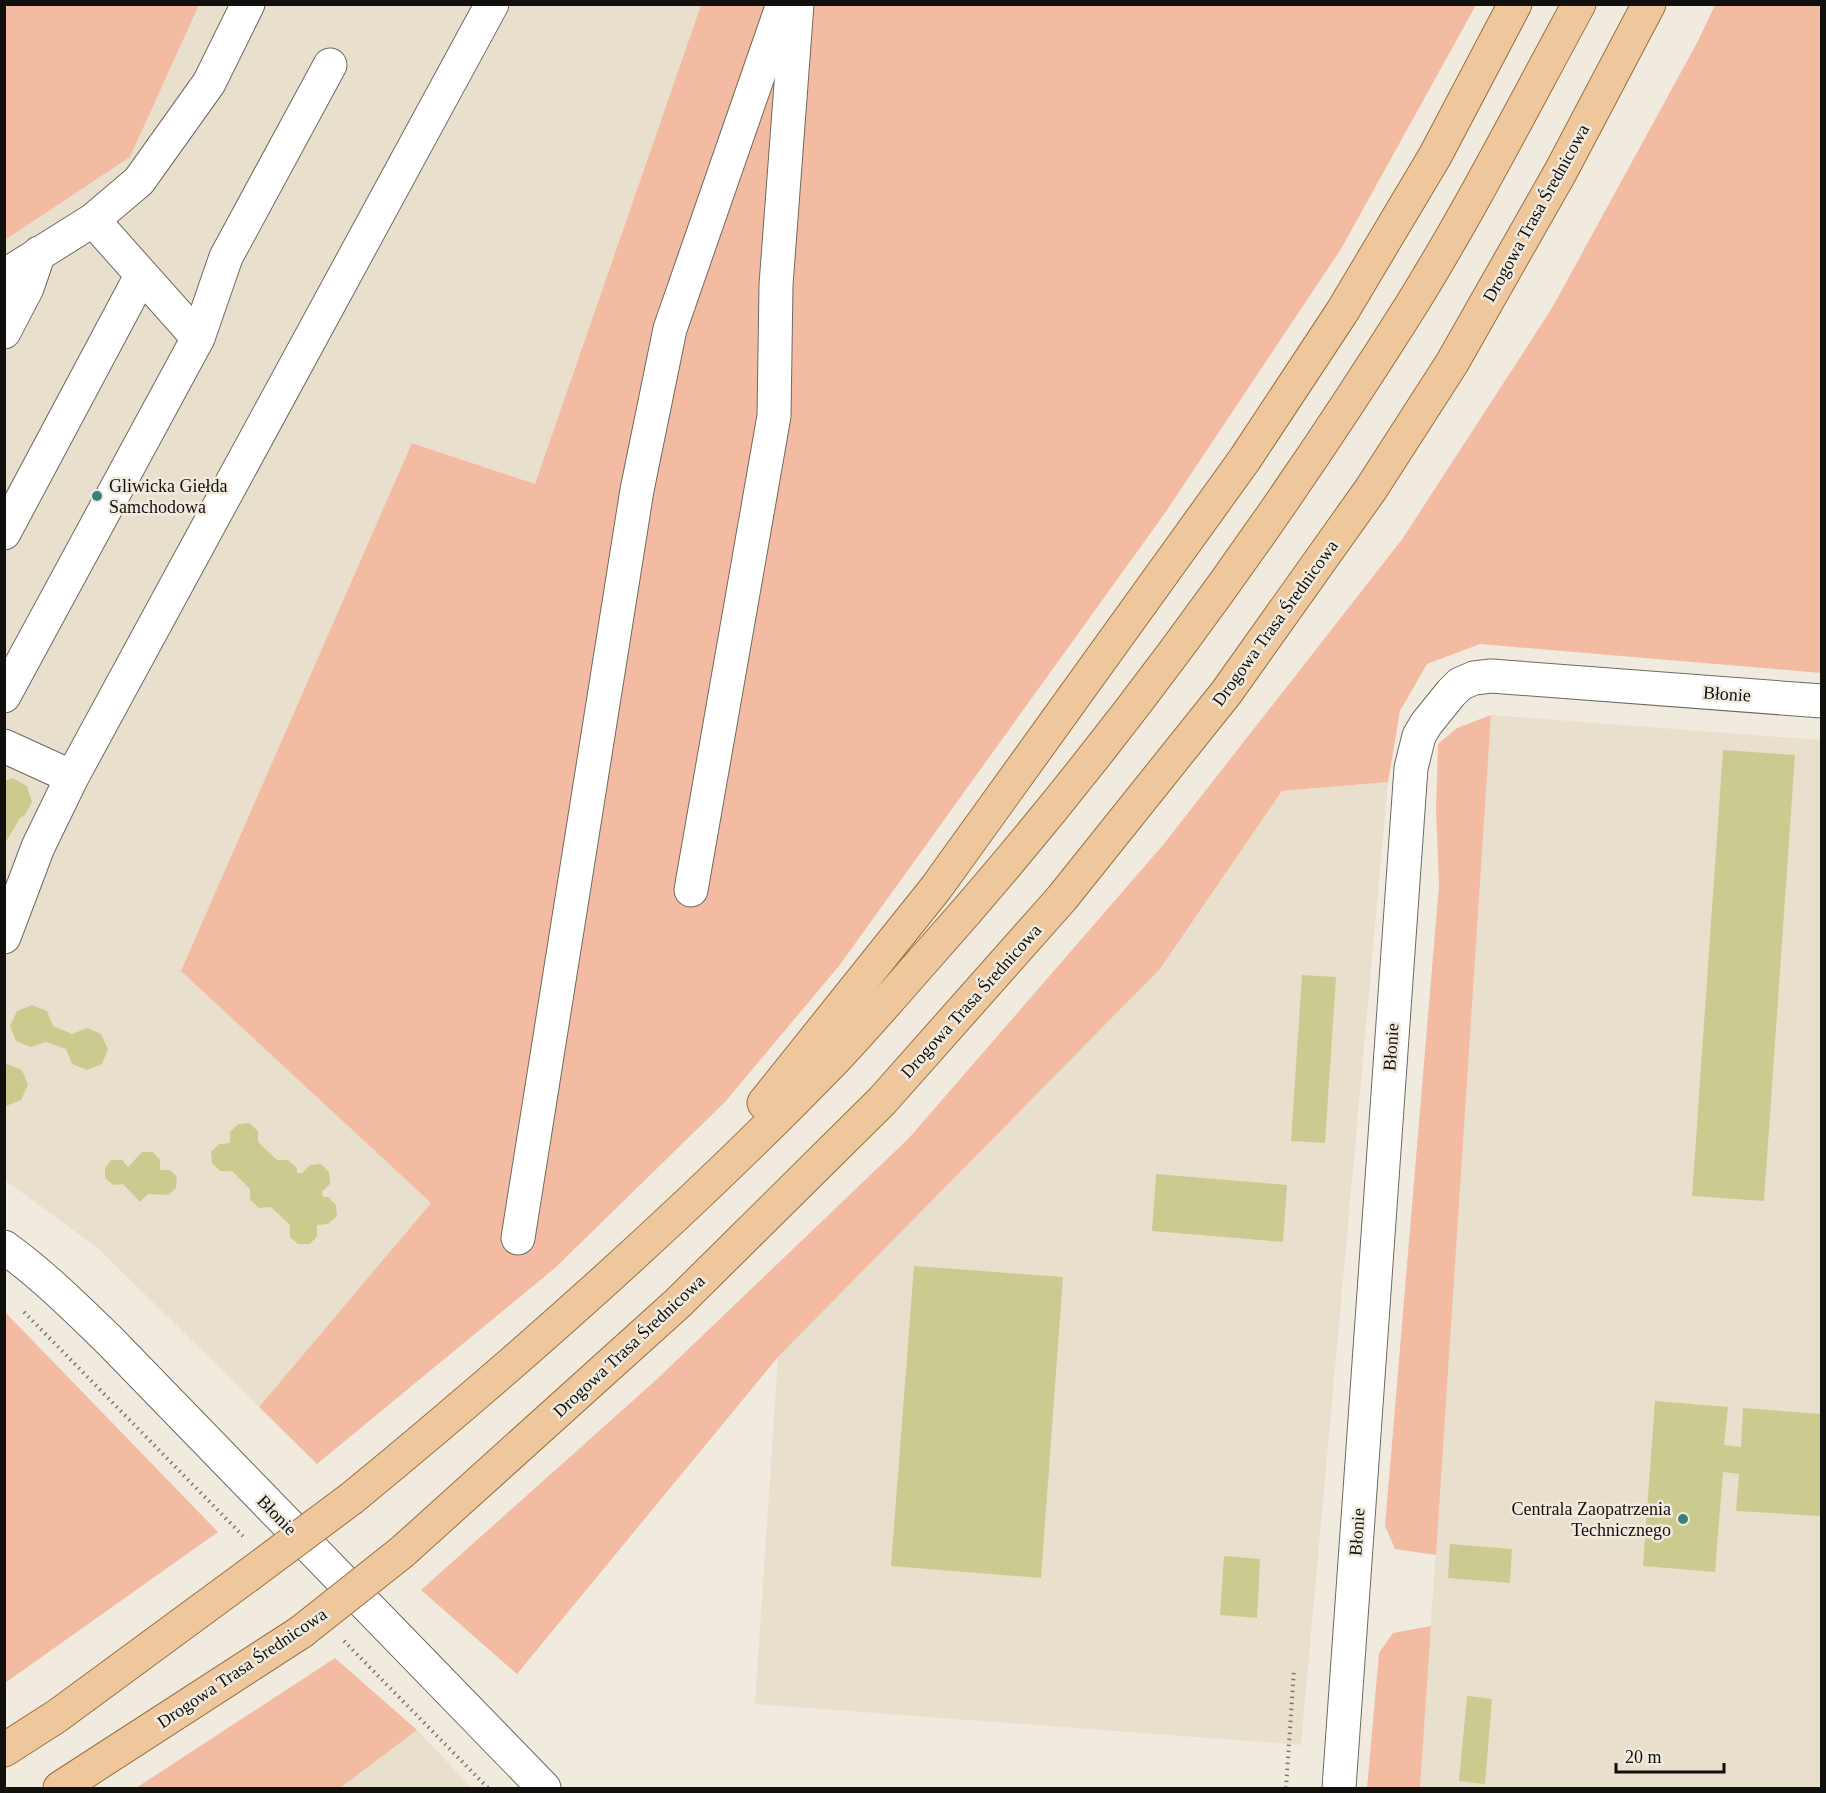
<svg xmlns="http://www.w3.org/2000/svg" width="1826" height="1793" font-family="'Times New Roman',serif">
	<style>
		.built { fill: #e8e0cd }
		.green { fill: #f3bca2 }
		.building { fill: #cccb8f }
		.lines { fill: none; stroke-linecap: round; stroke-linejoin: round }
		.minor-casing { stroke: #6f6a60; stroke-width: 35 }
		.major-casing { stroke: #9a6f3f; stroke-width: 35 }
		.path { stroke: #7c7871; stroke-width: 4; stroke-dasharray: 1.5 4.5; stroke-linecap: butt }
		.minor { stroke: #fff; stroke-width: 33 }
		.major { stroke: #efc79c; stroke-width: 33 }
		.major-bridge-casing { stroke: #9a6f3f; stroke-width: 35; stroke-linecap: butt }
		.major-bridge { stroke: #efc79c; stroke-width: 33 }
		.poi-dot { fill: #3a817b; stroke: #f1ebdf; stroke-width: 2 }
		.labels { text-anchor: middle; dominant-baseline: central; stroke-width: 5; stroke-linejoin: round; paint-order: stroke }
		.street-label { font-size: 18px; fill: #12100c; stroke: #f1ebdf }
		.poi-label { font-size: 18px; fill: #12100c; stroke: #f1ebdf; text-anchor: start }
	</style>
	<rect width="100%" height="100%" fill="#f1ebdf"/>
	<!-- built -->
	<path class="built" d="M199 5H701L535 485 413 443 182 971 431 1203 259 1407 100 1250 5 1180 4 240 130 157Z
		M1491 715 1821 740V1788H1420Z
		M1388 782 1301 1745 755 1704 778 1357 1160 969 1282 791Z
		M417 1730 472 1788H340Z"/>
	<!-- green -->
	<path class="green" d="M5 4 199 5 130 157 5 240Z
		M701 5H1476L1341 249 1165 513 839 966 725 1102 555 1268 317 1464 259 1407 431 1203 181 971 412 443 535 484Z
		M1715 5H1821V673L1480 644 1427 664 1400 711 1388 782 1282 791 1160 969 778 1357 517 1674 421 1590 656 1380 909 1138 1163 845 1403 538 1552 308 1698 41Z
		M1491 715 1436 1555 1395 1549 1385 1526 1439 885 1436 809 1438 744 1457 728Z
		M4 1311 218 1532 5 1683H4Z
		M1431 1626 1420 1788H1367L1379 1653 1393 1633Z
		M335 1658 417 1730 340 1788H136Z"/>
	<!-- building -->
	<path class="building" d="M1723 750 1795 755 1764 1201 1692 1196Z
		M13 778 27 786 32 802 24 816 20 818 4 845V781Z
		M1302 975 1336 977 1325 1143 1291 1141Z
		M32 1005 47 1011 53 1026 72 1034 87 1028 101 1034 108 1049 102 1064 87 1070 72 1064 66 1049 46 1042 31 1047 16 1041 10 1026 17 1011Z
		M7 1064 22 1070 28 1085 21 1100 6 1106H4V1065Z
		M249 1123 258 1131V1142L277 1160H288L297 1168V1173H302L310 1165 321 1164 329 1172 330 1184 322 1192 323 1197H328L336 1205 337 1216 328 1224 317 1225V1236L310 1244H298L290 1237V1225L271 1207 259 1208 250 1200V1189L232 1171H220L212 1163 211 1152 219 1144 230 1143V1132L238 1124Z
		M142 1152H153L160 1160V1170H170L177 1177 176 1188 168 1195 148 1194 140 1202 123 1184 113 1185 105 1178V1168L111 1160H122L128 1167Z
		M1156 1174 1287 1185 1283 1242 1152 1231Z
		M914 1266 1063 1277 1041 1578 891 1566Z
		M1655 1401 1728 1407 1724 1445 1741 1447 1743 1408 1821 1414V1516L1736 1511 1739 1474 1723 1472 1715 1572 1643 1566Z
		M1450 1544 1512 1549 1510 1583 1448 1578Z
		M1224 1556 1260 1559 1257 1618 1220 1615Z
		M1467 1696 1492 1699 1485 1784 1459 1781Z"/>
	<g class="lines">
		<defs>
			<path id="minor" d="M93 220 198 338
				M4 276 93 220 139 181 209 83 248 4
				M4 332 27 288 39 253
				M4 533 141 276
				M4 696 198 338 226 257 330 65
				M4 746 72 777
				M691 890 774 416 776 285 797 4
				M4 937 38 847 72 777 492 4
				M518 1238 637 490 670 329 783 4
				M4 1247C43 1275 76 1308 110 1341L544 1788
				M1339 1788 1411 768 1419 736 1426 724 1451 693 1460 684 1474 678 1491 676 1822 701"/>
			<path id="major" d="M764 1103 936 888 1245 459 1342 312 1435 156 1515 4
				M352 1498C520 1360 685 1214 837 1057 868 1024 898 989 928 955 1108 753 1268 533 1412 304 1472 207 1524 105 1579 4
				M402 1552 678 1303 882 1101 1062 898 1226 693 1371 489 1452 363 1561 171 1649 4
				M4 1750 57 1716 246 1577
				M60 1788 301 1632"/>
		</defs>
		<!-- minor casing -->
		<use href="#minor" class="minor-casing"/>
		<!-- major casing -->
		<use href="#major" class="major-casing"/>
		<!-- path -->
		<path class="path" d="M24 1312 243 1536
			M344 1641 488 1788
			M1286 1788 1294 1670"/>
		<!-- minor -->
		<use href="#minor" class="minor"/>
		<!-- major -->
		<use href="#major" class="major"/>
		<defs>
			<path id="major-bridge" d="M246 1577 352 1498
				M301 1632 402 1552"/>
		</defs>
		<!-- major-bridge casing -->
		<use href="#major-bridge" class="major-bridge-casing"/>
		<!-- major-bridge -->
		<use href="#major-bridge" class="major-bridge"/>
	</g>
	<!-- markers -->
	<g class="poi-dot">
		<circle cx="97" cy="496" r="6"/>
		<circle cx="1683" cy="1519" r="6"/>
	</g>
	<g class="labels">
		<!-- street labels -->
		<g class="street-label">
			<text transform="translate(1536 213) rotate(-61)">Drogowa Trasa Średnicowa</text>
			<text transform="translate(1275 623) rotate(-54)">Drogowa Trasa Średnicowa</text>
			<text transform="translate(1727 694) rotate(4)">Błonie</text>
			<text transform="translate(971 1001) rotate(-48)">Drogowa Trasa Średnicowa</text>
			<text transform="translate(1391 1047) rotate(-86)">Błonie</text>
			<text transform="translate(629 1346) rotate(-43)">Drogowa Trasa Średnicowa</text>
			<text transform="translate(277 1515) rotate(46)">Błonie</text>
			<text transform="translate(1357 1532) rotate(-86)">Błonie</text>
			<text transform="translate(242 1668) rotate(-34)">Drogowa Trasa Średnicowa</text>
		</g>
		<!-- poi labels -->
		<g class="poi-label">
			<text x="109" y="486">Gliwicka Giełda<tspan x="109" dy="21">Samchodowa</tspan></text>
			<text x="1671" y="1509" text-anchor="end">Centrala Zaopatrzenia<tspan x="1671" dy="21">Technicznego</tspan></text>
		</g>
	</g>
	<!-- border -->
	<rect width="1826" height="1793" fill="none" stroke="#12100c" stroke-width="12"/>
	<!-- scale -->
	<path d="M1616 1763v9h108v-9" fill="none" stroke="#12100c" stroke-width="3"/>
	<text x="1625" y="1763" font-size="18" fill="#12100c" stroke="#f1ebdf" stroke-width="4.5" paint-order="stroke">20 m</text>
</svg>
